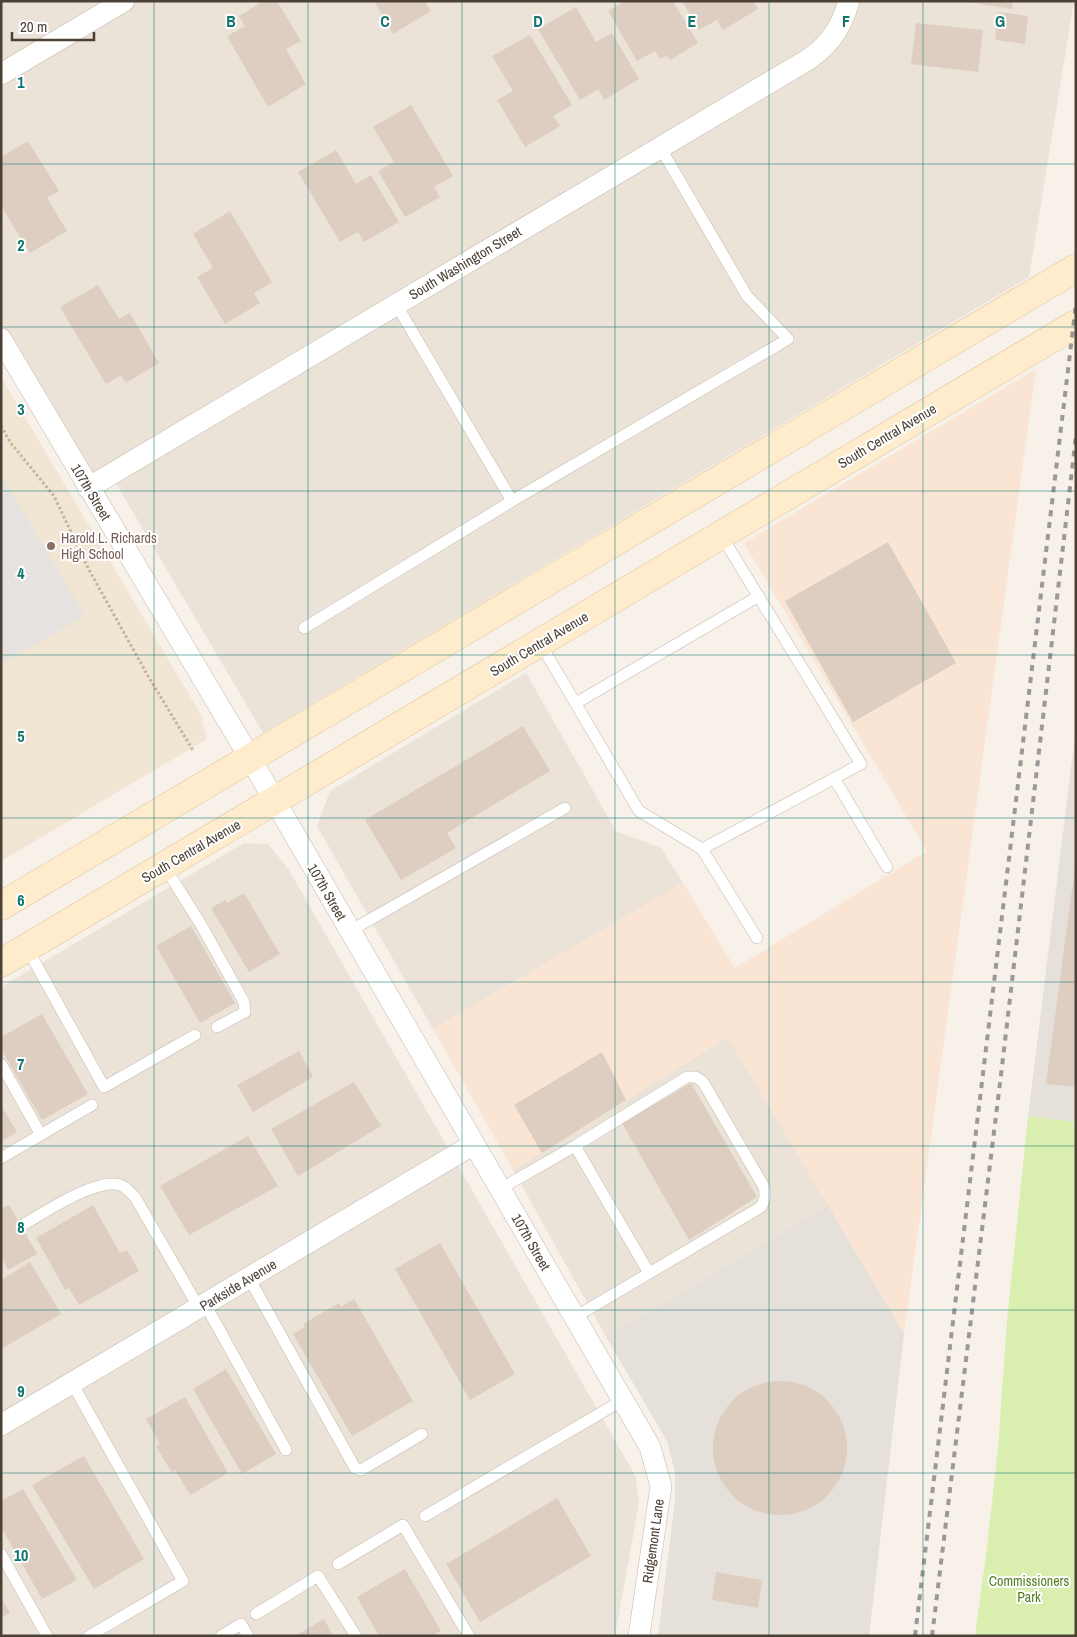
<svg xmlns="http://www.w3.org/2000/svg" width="1077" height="1637" font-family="'Archivo Narrow',sans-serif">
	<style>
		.residential { fill: #ebe3d8 }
		.commercial { fill: #fae5d4 }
		.industrial { fill: #e6e0db }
		.education { fill: #f1e5d3 }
		.green { fill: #daefaf }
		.parking { fill: #e5e2df }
		.building { fill: #ddcec1 }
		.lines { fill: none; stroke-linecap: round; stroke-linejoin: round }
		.lane-casing { stroke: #c4b8ab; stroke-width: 12 }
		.street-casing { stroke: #c4b8ab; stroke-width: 22 }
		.secondary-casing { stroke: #dfc397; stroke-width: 29 }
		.path { stroke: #c7b29b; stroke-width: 3; stroke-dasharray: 2.5 2.5; stroke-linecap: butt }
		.lane { stroke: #fff; stroke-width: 11 }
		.street { stroke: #fff; stroke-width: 21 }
		.secondary { stroke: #ffeccc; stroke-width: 28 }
		.rail { stroke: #999; stroke-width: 4; stroke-dasharray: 6 6; stroke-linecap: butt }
		.grid { fill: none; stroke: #0f766e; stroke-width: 1; stroke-opacity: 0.55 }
		.education-dot { fill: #8d6e63; stroke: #fff; stroke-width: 2 }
		.labels { text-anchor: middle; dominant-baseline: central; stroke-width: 4; stroke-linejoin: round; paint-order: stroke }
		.street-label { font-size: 14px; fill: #4c4137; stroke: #fff }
		.education-label { font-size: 14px; fill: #785e54; stroke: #fff; text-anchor: start }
		.park-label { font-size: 14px; fill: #518020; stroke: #fff }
		.grid-label { font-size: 16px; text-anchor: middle; font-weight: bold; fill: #0f766e; stroke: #fff; stroke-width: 4; stroke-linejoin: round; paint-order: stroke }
	</style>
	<rect width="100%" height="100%" fill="#f7f1ea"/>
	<!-- residential -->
	<path class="residential" d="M1 1H1074L1029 277 263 733 111 475 88 488 1 339Z
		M526 673 616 831 661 848 683 883 433 1029 317 826 330 791Z
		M244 843 268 844 289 870 636 1477 639 1503 615 1636H1V987Z
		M728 1037 828 1205 606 1337 513 1170Z"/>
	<!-- commercial -->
	<path class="commercial" d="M1036 369 904 1334 728 1037 513 1170 433 1029 683 883 735 968 927 851 744 543Z"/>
	<!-- industrial -->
	<path class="industrial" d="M1076 728V1122L1028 1116Z
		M828 1205 904 1334 869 1636H658L675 1501V1472L667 1441 606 1337Z"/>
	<!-- education -->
	<path class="education" d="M1 377 201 715 207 739 1 861Z"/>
	<!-- green -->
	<path class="green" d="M1028 1116 1076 1122V1636H975L987 1547 998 1448 1007 1321Z"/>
	<!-- parking -->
	<path class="parking" d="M1 474 85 616 1 664Z"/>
	<!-- building -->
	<path class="building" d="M263 1H277L301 41 286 49 306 84 268 107 227 36 245 26 239 16Z
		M374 1H425L431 11 393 34Z
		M625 1H673L698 43 670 60 667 55 660 59 655 51 637 61 608 11Z
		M682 1H753L758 9 723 30 717 20 699 30Z
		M960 1H1013L1012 9Z
		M576 7 596 42 612 33 639 79 604 100 598 89 580 100 538 29Z
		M998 12 1028 16 1025 44 995 40Z
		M916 23 983 30 978 72 911 64Z
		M530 35 572 105 553 116 560 126 525 147 497 100 513 91 492 56Z
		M411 105 453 176 434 187 440 197 405 217 378 171 394 162 373 127Z
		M28 141 59 191 47 198 67 231 30 253 1 206V157Z
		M336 150 356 184 371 175 399 222 364 242 358 232 340 242 298 172Z
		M230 211 272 282 254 293 260 303 225 324 197 277 213 268 193 234Z
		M98 285 119 319 130 313 159 363 126 383 121 375 106 384 60 307Z
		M888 542 956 663 853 722 785 601Z
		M523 726 550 771 447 833 456 848 401 880 365 820Z
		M1075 867H1076V1087L1046 1084Z
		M244 893 280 954 249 972 211 908 225 900 227 903Z
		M191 926 235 1003 200 1023 156 946Z
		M42 1014 88 1094 42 1120 1 1049V1037Z
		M299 1051 313 1077 253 1112 237 1085Z
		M602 1052 626 1100 542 1153 514 1105Z
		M354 1082 381 1126 298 1176 271 1129Z
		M691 1083 757 1197 689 1240 622 1123Z
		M1 1105 17 1132 1 1142Z
		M248 1136 278 1186 189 1235 160 1186Z
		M9 1205 37 1254 8 1270 1 1257V1209Z
		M93 1205 120 1253 127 1250 139 1271 79 1305 69 1288 65 1290 36 1238Z
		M440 1243 515 1374 470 1400 395 1269Z
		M30 1262 61 1314 1 1349V1280Z
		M354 1299 413 1401 352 1436 293 1334 305 1327 303 1324 339 1303 341 1307Z
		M226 1369 276 1454 242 1474 193 1389Z
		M713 1448a67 67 0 1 1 134 0a67 67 0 1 1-134 0Z
		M185 1397 228 1473 190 1495 175 1470 172 1473 156 1446 160 1444 146 1419Z
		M84 1456 144 1559 94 1589 32 1485Z
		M23 1489 77 1580 42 1599 1 1527V1501Z
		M557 1498 591 1556 480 1622 446 1564Z
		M405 1569 441 1631 432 1636H379L357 1597Z
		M716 1572 762 1580 758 1608 712 1600Z
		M1 1598 10 1613 1 1618Z
		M324 1619 333 1636H295Z"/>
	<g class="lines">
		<defs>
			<path id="lane" d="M396 304 512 501 788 339 747 296 660 147
				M304 628 512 501
				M540 643 639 811 702 849 861 764 721 535
				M576 703 759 596
				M834 778 887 867
				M702 849 757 938
				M164 866 200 923 244 1002 245 1012 217 1027
				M350 931 565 808
				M27 948 104 1087 195 1035
				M1 1064 41 1135
				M575 1146 649 1273
				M1 1158 92 1105
				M500 1189 575 1146 687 1077H696L703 1082 764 1187C766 1195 765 1200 761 1207L575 1317
				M21 1226C44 1213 95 1178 120 1185 126 1187 131 1193 135 1197L199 1308
				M249 1278 355 1468 361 1470 422 1434
				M205 1304 286 1450
				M72 1383 183 1581 89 1636
				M425 1516 623 1400
				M1 1554 47 1636
				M338 1564 403 1525 469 1636
				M256 1614 318 1576 356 1636
				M221 1636 241 1624 248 1636"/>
			<path id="street" d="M1 74 124 1
				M1 339 250 758 650 1447 661 1486 639 1636
				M88 488 809 59C831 43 841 28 849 1
				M1 1425 474 1144"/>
			<path id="secondary" d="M1 906 1076 268
				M1 963 1076 324"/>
		</defs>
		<!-- lane casing -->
		<use href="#lane" class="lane-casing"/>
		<!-- street casing -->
		<use href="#street" class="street-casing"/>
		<!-- secondary casing -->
		<use href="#secondary" class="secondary-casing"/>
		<!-- path -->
		<path class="path" d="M1 426 10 442 54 496 88 568 148 676 194 752"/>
		<!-- lane -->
		<use href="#lane" class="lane"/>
		<!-- street -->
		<use href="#street" class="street"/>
		<!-- secondary -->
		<use href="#secondary" class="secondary"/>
		<!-- rail -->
		<path class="rail" d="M915 1636 1076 304
			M932 1636 1001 1075 1076 436"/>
	</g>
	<!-- grid -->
	<path class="grid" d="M154 1V1636M308 1V1636M462 1V1636M615 1V1636M769 1V1636M923 1V1636M1 164H1076M1 327H1076M1 491H1076M1 655H1076M1 818H1076M1 982H1076M1 1146H1076M1 1310H1076M1 1473H1076"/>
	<!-- markers -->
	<circle class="education-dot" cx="51" cy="546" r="5"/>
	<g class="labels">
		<!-- street labels -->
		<g class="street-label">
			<text transform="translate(465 263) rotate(-31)">South Washington Street</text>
			<text transform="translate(887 436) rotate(-31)">South Central Avenue</text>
			<text transform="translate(91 492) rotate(59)">107th Street</text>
			<text transform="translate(539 644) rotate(-31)">South Central Avenue</text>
			<text transform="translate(191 851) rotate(-30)">South Central Avenue</text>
			<text transform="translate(327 892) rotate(60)">107th Street</text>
			<text transform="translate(531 1242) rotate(60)">107th Street</text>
			<text transform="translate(238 1285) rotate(-31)">Parkside Avenue</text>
			<text transform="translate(653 1541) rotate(-82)">Ridgemont Lane</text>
		</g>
		<!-- education labels -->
		<g class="education-label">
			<text x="61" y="538">Harold L. Richards<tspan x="61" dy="16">High School</tspan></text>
		</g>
		<!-- park labels -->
		<g class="park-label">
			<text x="1029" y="1581">Commissioners<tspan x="1029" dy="16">Park</tspan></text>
		</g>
	</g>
	<g class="grid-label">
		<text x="231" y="27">B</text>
		<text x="385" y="27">C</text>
		<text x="538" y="27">D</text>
		<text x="692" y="27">E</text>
		<text x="846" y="27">F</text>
		<text x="1000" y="27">G</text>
		<text x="21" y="88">1</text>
		<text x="21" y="251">2</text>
		<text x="21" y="415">3</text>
		<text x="21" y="579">4</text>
		<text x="21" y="742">5</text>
		<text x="21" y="906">6</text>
		<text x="21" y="1070">7</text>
		<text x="21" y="1233">8</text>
		<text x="21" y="1397">9</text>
		<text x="21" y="1561">10</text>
	</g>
	<!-- border -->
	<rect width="1077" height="1637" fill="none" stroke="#4c4137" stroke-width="5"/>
	<!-- scale -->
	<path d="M12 32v8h82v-8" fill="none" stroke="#4c4137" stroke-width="2.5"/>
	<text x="20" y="32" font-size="15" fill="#4c4137" stroke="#ffffff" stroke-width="4" paint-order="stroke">20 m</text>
</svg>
